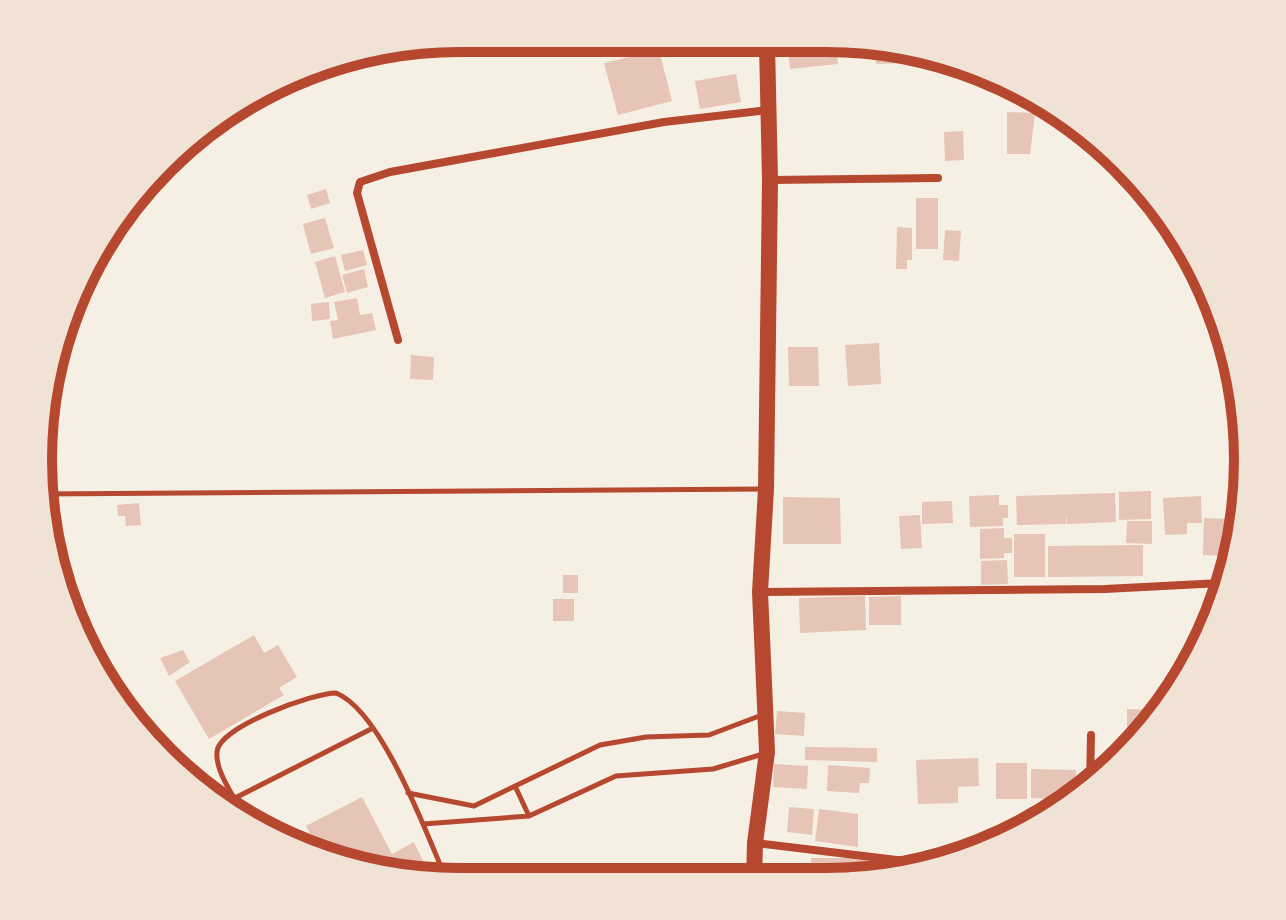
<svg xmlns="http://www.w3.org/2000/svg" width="1286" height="920" font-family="Karla,sans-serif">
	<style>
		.building { fill: #e6c5b7 }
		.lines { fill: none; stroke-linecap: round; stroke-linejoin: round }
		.service { stroke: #b5482f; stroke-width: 5 }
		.minor { stroke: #b5482f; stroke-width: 8 }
		.primary { stroke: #b5482f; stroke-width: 16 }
		.rim { fill: none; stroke: #b5482f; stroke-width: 10 }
	</style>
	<rect width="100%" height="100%" fill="#f6efe4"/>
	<!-- building -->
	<path class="building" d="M836 45 838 64 790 69 788 50Z
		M876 46H903L904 63 876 64Z
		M910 47 934 56 935 60 911 62Z
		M659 50 672 101 618 115 604 63Z
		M736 74 741 102 700 109 695 81Z
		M1007 112 1035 113 1030 154H1007Z
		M963 131 964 160 945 161 944 132Z
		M326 189 330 203 311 209 307 195Z
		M916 198H938V249H916Z
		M325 218 334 248 311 254 303 224Z
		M897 227 912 228V260H907V269H896Z
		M945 230 961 231 959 261 943 260Z
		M363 250 367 265 345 271 341 255Z
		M335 256 345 292 325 298 315 262Z
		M364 269 368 287 347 293 342 275Z
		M357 298 360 315 372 313 376 330 333 339 330 321 338 320 334 302Z
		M329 302 330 319 312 321 311 304Z
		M879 343 881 384 848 386 845 345Z
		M788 347H818L819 386H789Z
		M411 355 434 357 433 380 410 379Z
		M1151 491V519L1119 520V492Z
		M1115 493 1116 522 1067 524 1066 514V524L1017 525 1016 496Z
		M999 495V505H1008V518H1003V526L970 527 969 496Z
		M1201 496 1202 523H1187V534L1165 535 1163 498Z
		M783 497 840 498 841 544H783Z
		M952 501 953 523 922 524V502Z
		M139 503 141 525 126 526 125 516H118L117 505Z
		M920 515 922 548 901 549 899 516Z
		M1204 518 1231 519 1229 556 1203 555Z
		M1127 521H1152V544L1126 543Z
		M1004 528V538H1012V553H1004V558L980 559V529Z
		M1014 534H1045V577H1014Z
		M1143 545V576L1048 577V546Z
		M1007 560 1008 584 981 585V561Z
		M563 575H578V593H563Z
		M865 596 866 630 800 633 799 598Z
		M901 596V625H869V597Z
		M553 599H574V621H553Z
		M254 635 264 653 278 645 297 677 279 688 284 695 209 739 175 681Z
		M183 650 190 662 169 676 160 658Z
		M1127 709 1156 710 1135 736H1127Z
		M777 711 805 713 804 736 775 734Z
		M805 747 877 748V762L805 760Z
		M978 758 979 786 958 787V803L918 804 916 760Z
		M996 763H1027V799H996Z
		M774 764 808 766 807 789 773 787Z
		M828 765 870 768 869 783H860L859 793 827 791Z
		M1031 769 1076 770 1075 790H1058V799L1031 798Z
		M362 797 392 854 414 842 428 871 417 877 319 851 306 826Z
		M789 807 814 809 812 835 787 832Z
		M819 809 858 814V847L815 841Z
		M811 858H866V878L811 879Z"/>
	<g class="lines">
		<!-- service -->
		<path class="service" d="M42 494 765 489
			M515 786 529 816
			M408 793 474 806 600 745 646 737 709 735 762 715
			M235 798 373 728
			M243 815C235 797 215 772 217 752 218 727 313 693 336 693 382 711 427 835 447 881
			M423 824 529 816 616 776 713 769 763 754"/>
		<!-- minor -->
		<path class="minor" d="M771 180 938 178
			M398 340 357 193 360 182 390 172 664 122 769 110
			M760 592 1105 589 1221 583
			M1090 787 1091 735
			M755 843 930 864"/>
		<!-- primary -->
		<path class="primary" d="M754 879 755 843 767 752 760 592 766 489 770 180 767 44"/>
	</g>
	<!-- crop -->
	<path d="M0 0H1286V920H0ZM460 52H826A408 408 0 0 1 1234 460V460A408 408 0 0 1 826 868H460A408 408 0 0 1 52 460V460A408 408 0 0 1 460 52Z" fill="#f1e2d6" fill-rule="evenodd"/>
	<path class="rim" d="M460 52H826A408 408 0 0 1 1234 460V460A408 408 0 0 1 826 868H460A408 408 0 0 1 52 460V460A408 408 0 0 1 460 52Z"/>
</svg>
